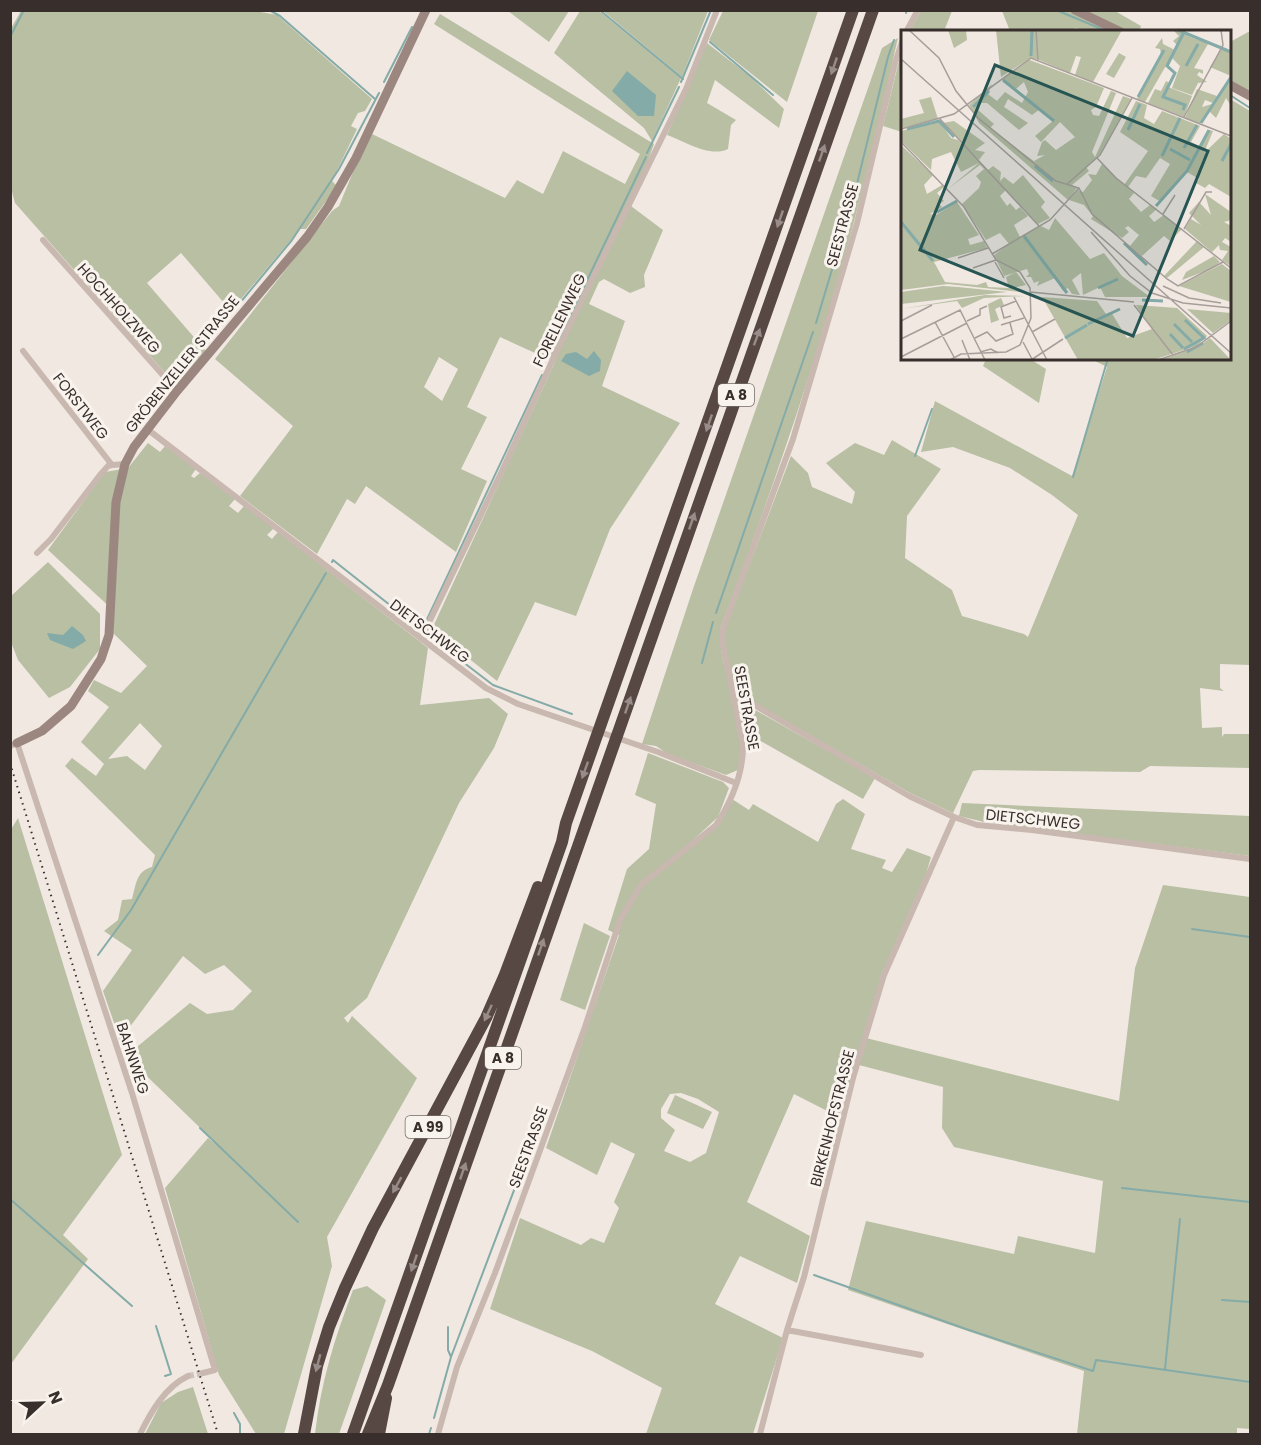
<svg xmlns="http://www.w3.org/2000/svg" width="1261" height="1445" font-family="Poppins,sans-serif">
	<style>
		.green { fill: #b8bfa3; fill-rule: evenodd }
		.water { fill: #84aba8 }
		.lines { fill: none; stroke-linecap: round; stroke-linejoin: round }
		.stream { stroke: #84aba8; stroke-width: 2 }
		.street-tunnel { stroke: #ccc3be; stroke-width: 6; stroke-dasharray: 6 3; stroke-linecap: butt }
		.street { stroke: #c8b8af; stroke-width: 6 }
		.secondary { stroke: #9c8780; stroke-width: 9 }
		.highway { stroke: #584844; stroke-width: 12 }
		.rail { stroke: #382f2c; stroke-width: 2; stroke-dasharray: 1.5 4.5; stroke-linecap: butt }
		.oneway { fill: #988c88 }
		.labels { text-anchor: middle; dominant-baseline: central; stroke-width: 6; stroke-linejoin: round; paint-order: stroke }
		.shield { fill: #f9f3ee; stroke: #726a66; stroke-width: 1.5 }
		.shield-label { font-size: 14px; font-weight: bold; fill: #382f2c }
		.street-label { font-size: 15px; fill: #382f2c; stroke: #f9f3ee }
		.inset-river { fill: none; stroke: #84aba8; stroke-width: 3 }
		.inset-road { fill: none; stroke: #a79e99; stroke-width: 1.5 }
		.view { fill: #265553; fill-opacity: 0.15; stroke: #265553; stroke-width: 3 }
		.inset-edge { fill: none; stroke: #382f2c; stroke-width: 3 }
	</style>
	<rect width="100%" height="100%" fill="#f1e8e2"/>
	<!-- green -->
	<path class="green" d="M21 11H255L277 15 372 99 365 111 358 113 351 126 357 129 332 181 337 186 306 229H300L231 311 181 253 147 283 206 351 178 384 174 383 15 203 10 184V30Z
		M508 11H569L549 42Z
		M580 11H599L681 78 652 141 644 128 554 53Z
		M603 11H708L682 77Z
		M723 11H818L787 102 709 40Z
		M921 11H952L944 31 909 32Z
		M1002 11H1115L1141 26 1139 32 1085 31 1075 28 1074 31H1010Z
		M440 14 654 144 631 206 663 230 644 275 645 287 630 293 604 279 599 282 589 304 625 321 602 386 680 423 610 529 576 616 535 602 497 681 432 629 555 362 500 337 467 407 487 417 461 469 487 481 456 552 366 486 355 504 347 499 317 554 240 496 293 426 215 359 332 211 339 206 360 155 372 134 505 198 517 180 543 194 563 151 625 184 640 154 434 24ZM439 357 458 369 442 401 424 387Z
		M1250 31V94L1230 83V42Z
		M898 38C885 93 874 148 859 202 822 347 773 489 720 629 720 635 720 642 721 648 725 678 749 743 738 770L726 775 668 754 656 746 642 744 693 589 882 48Z
		M707 43 752 78 784 109 779 128 715 80 707 103 736 120 731 125 728 149C710 158 684 141 667 135Z
		M902 49V132L883 126Z
		M1230 99 1250 111V665L1220 664V688L1224 691 1200 688 1202 728 1222 727V737L1224 734H1250V768L1150 766 1140 772 979 770 973 771 953 813 910 793 755 703 733 687 726 656 725 629 791 456 808 473 812 487 852 504 855 492 826 463 855 443 884 455 892 440 941 469 907 516 905 558 952 590 962 616 1024 634 1028 637 1078 515 1052 495 1010 468 953 447 921 452 935 401 1072 476 1107 367 1091 359 1230 358Z
		M986 359H1030L1046 369 1039 403 983 366Z
		M148 443 160 452 165 446 196 469 191 476 194 478 200 473 235 499 229 506 238 513 244 506 274 528 267 535 272 539 278 532 428 648 420 705 489 698 508 714 494 748 459 803 367 998 344 1018 348 1023 352 1016 417 1078 327 1237 332 1266 284 1434H256L219 1375 165 1188 208 1138 223 1150 126 1056 190 1003 207 1014 233 1010 252 991 224 965 205 974 183 956 120 1040 103 991 132 950 104 931 118 920 122 900 132 899C136 885 136 871 152 867L155 855 65 766 72 758 96 776 104 764 81 742 109 707 88 691 94 680 121 693 147 666 113 633 114 611 48 550 105 472 128 468ZM140 723 162 746 145 770 127 756 108 759Z
		M48 562 100 614V649L70 687 49 698 18 660 11 642V596Z
		M743 703 875 778 863 799 743 731 738 709Z
		M648 753 723 782 729 788 718 817 677 855 715 827 732 799 749 810 753 804 818 842 836 804 843 799 865 814 851 849 886 860 882 868 892 872 907 848 931 857 926 874 882 973 839 1117 794 1094 747 1202 810 1236 797 1283 740 1256 715 1304 783 1338 753 1434H646L662 1388 592 1351 490 1309 520 1218 581 1245 591 1238 604 1243 619 1208 614 1202 635 1154 611 1142 597 1175 546 1148 619 935 608 930 627 869 649 849 656 804 635 795ZM681 1093 698 1099 719 1112 706 1153 690 1162 664 1151 675 1130 661 1118V1109L670 1094Z
		M962 803 1250 816V856L984 822 959 816Z
		M18 818 122 1155 63 1235 88 1259 11 1364 10 831Z
		M1163 885 1250 897V1429L1237 1428V1434H1077L1084 1371 848 1290 866 1221 1014 1254 1018 1236 1095 1253 1103 1181 954 1147 942 1128 943 1087 859 1065 866 1038 1119 1101 1135 968Z
		M584 923 610 936 585 1010 560 1000Z
		M675 1095 712 1112 703 1129 667 1113Z
		M367 1286 386 1300 339 1434H315C321 1382 334 1340 353 1290Z
		M193 1387 208 1434H145L161 1403 178 1392Z"/>
	<!-- water -->
	<path class="water" d="M627 71 656 95 654 116H638L612 91Z
		M594 351 601 360 600 371 589 376 561 361 566 354 576 352 587 359Z
		M72 626 83 635 86 641 73 649 50 640 47 633 63 635Z"/>
	<g class="lines">
		<!-- stream -->
		<path class="stream" d="M269 10 280 16 375 99
			M1056 10 1109 32
			M602 12 683 79
			M906 13 907 10
			M10 37 24 10
			M710 42 773 95
			M384 82 412 27
			M681 82 711 10
			M1230 95 1250 108
			M647 153 679 87
			M239 304 292 240 339 169 379 93
			M816 323 854 196 888 57 894 40
			M560 337 646 157
			M915 456 932 409
			M1073 477 1108 358
			M332 562 333 560 400 613
			M716 613 813 332
			M409 620 422 631
			M422 630 542 375
			M429 636 493 685 572 714
			M702 663 713 622
			M1192 929 1250 937
			M98 955 131 910 326 573
			M200 1128 298 1222
			M1122 1188 1250 1202
			M10 1199 132 1306
			M814 1275 966 1329 1093 1371 1096 1360 1250 1382
			M1222 1300 1250 1302
			M156 1326 171 1374 165 1376
			M451 1357 530 1148
			M1165 1369 1180 1219
			M234 1413 240 1424V1434
			M434 1418 451 1357 448 1350V1327
			M429 1434 431 1428"/>
		<!-- street-tunnel -->
		<path class="street-tunnel" d="M188 1376 203 1373"/>
		<!-- street -->
		<path class="street" d="M906 32 918 10
			M43 240 177 391
			M23 351 112 465 125 464
			M147 429 486 688 518 704 658 752 736 783
			M37 553 51 539 100 475 108 466 112 465
			M421 639 502 471 554 357 686 89 717 10
			M735 700 751 703 909 796 954 817 977 825 1032 830 1250 859
			M10 746 17 743 132 1093 215 1370 203 1373
			M787 1330 921 1355
			M140 1434C151 1412 165 1387 188 1376
			M438 1434 457 1367 495 1273 523 1197 585 1027 620 920 641 885 716 825C731 802 743 774 743 746L723 645V629L793 439 857 223 895 63 902 42
			M760 1434 787 1330 804 1277 853 1078 884 975 954 817"/>
		<!-- secondary -->
		<path class="secondary" d="M1075 10 1121 32
			M1230 85 1250 96
			M17 743 42 731 71 706 101 659 109 635 116 502 125 464 134 447 177 391 307 237 328 207 356 158 426 10"/>
		<!-- highway -->
		<path class="highway" d="M304 1434 317 1366 329 1327 345 1288 373 1228 486 1018 504 977 538 887
			M353 1434 562 842 566 823 853 10
			M368 1434 388 1385 873 10
			M379 1434 386 1398"/>
		<!-- rail -->
		<path class="rail" d="M10 763 218 1434"/>
	</g>
	<!-- one-way arrows -->
	<defs><path id="oneway-solid" d="M-6-.8H1V-3.2L6.5 0L1 3.2V.8H-6Z" transform="scale(1.5)"/></defs>
	<g class="oneway">
		<use href="#oneway-solid" transform="translate(834 66) rotate(109)"/>
		<use href="#oneway-solid" transform="translate(822 153) rotate(-71)"/>
		<use href="#oneway-solid" transform="translate(780 219) rotate(109)"/>
		<use href="#oneway-solid" transform="translate(757 337) rotate(-70)"/>
		<use href="#oneway-solid" transform="translate(709 423) rotate(109)"/>
		<use href="#oneway-solid" transform="translate(692 521) rotate(-71)"/>
		<use href="#oneway-solid" transform="translate(628 705) rotate(-71)"/>
		<use href="#oneway-solid" transform="translate(585 770) rotate(110)"/>
		<use href="#oneway-solid" transform="translate(541 947) rotate(-71)"/>
		<use href="#oneway-solid" transform="translate(488 1013) rotate(115)"/>
		<use href="#oneway-solid" transform="translate(463 1171) rotate(-71)"/>
		<use href="#oneway-solid" transform="translate(397 1185) rotate(119)"/>
		<use href="#oneway-solid" transform="translate(414 1263) rotate(109)"/>
		<use href="#oneway-solid" transform="translate(318 1363) rotate(105)"/>
	</g>
	<g class="labels">
		<!-- shield labels -->
		<g class="shield">
			<rect x="718" y="384" width="36" height="22" rx="4.5"/>
			<rect x="485" y="1047" width="36" height="22" rx="4.5"/>
			<rect x="405.5" y="1116" width="45" height="22" rx="4.5"/>
		</g>
		<g class="shield-label">
			<text x="736" y="395">A 8</text>
			<text x="503" y="1058">A 8</text>
			<text x="428" y="1127">A 99</text>
		</g>
		<!-- street labels -->
		<g class="street-label">
			<text transform="translate(842 225) rotate(-75)">SEESTRASSE</text>
			<text transform="translate(119 308) rotate(48)">HOCHHOLZWEG</text>
			<text transform="translate(559 320) rotate(-64)">FORELLENWEG</text>
			<text transform="translate(182 364) rotate(-51)">GRÖBENZELLER STRASSE</text>
			<text transform="translate(81 406) rotate(52)">FORSTWEG</text>
			<text transform="translate(430 631) rotate(37)">DIETSCHWEG</text>
			<text transform="translate(747 708) rotate(80)">SEESTRASSE</text>
			<text transform="translate(1033 819) rotate(6)">DIETSCHWEG</text>
			<text transform="translate(133 1058) rotate(72)">BAHNWEG</text>
			<text transform="translate(832 1118) rotate(-76)">BIRKENHOFSTRASSE</text>
			<text transform="translate(528 1147) rotate(-70)">SEESTRASSE</text>
		</g>
	</g>
	<!-- overview -->
	<g transform="translate(901 30)">
		<rect width="330" height="330" fill="#f1e8e2"/>
		<path d="M47 0H65L66 10 53 18ZM95 0H221L192 52 174 45 180 27 175 26 169 43 136 29H126L203 58 195 77 190 80 192 85 198 86 210 61 215 63 191 122 194 127 222 66 230 69 199 124 185 137 188 141 171 155 176 158 167 170 78 93 68 75 91 54 87 64 96 71 104 62 121 73 127 62 123 52 114 60 101 49 126 30 100 47ZM107 69 131 85 139 79 153 90 134 106 140 112 159 92 174 107 155 120 144 110 141 112 136 126 144 125 133 131 138 135 89 98 93 94 76 79 80 73H86L118 100 127 93 103 77ZM272 0H284L283 4 294 9 321 16 307 14 293 38 302 40V44L298 42 296 45 306 52 297 53 291 65 271 58 279 36 271 28 277 16 272 11 278 6ZM261 8 262 14 274 20 244 72 236 69 260 24 259 19 254 18ZM321 18 330 22V46L309 37ZM218 23 225 27 213 48 205 44ZM330 46V76L325 68 315 88 308 81ZM265 51 269 53 267 57 291 66 283 87 247 73 254 59 260 61ZM296 59 316 66 312 73 304 70 301 77 311 74 299 94 284 88ZM30 67 37 89 0 98V89L23 83 18 70ZM235 71 246 75 243 88 253 94 261 81 299 96 290 112 298 116 308 100 312 101 303 123 323 104 330 109V167L308 154 304 158 295 153 298 149 286 142 260 172 250 166 269 134 259 128 245 148 235 146 227 157 233 163 228 169 240 182 249 175 256 179 248 186 253 192 263 185 281 199 269 211 263 206 241 226 229 216 238 205 227 196 224 198 228 202 221 208 190 189 192 186 183 175 168 170 177 160 182 162 191 150 187 144 195 145 201 134 223 155 247 121 219 102ZM38 91 50 108 57 110 87 140 92 136 100 142 99 151 103 147 112 154 122 145 144 172 140 177 149 188 137 194 105 160 99 166 106 176 109 173 115 180 119 177 127 186 113 195 119 207 140 196 148 200 154 188 189 229 203 223 221 246 249 267H204L199 257 182 265 180 243 171 250 179 265 171 264 167 258 162 261 154 248 136 256 138 251 133 253 130 247H125L128 244 126 239 103 246 93 225 108 214 99 203 85 210 61 174 78 158 80 152 75 146 83 139 79 135 48 158 78 133 60 142 50 122 31 129 30 140 0 111V101ZM53 91 84 113 74 120 84 122 78 130 42 93ZM0 115 32 145 23 155 26 164 41 155 43 157 36 163 43 171 38 174 41 177 29 184 35 185 56 172 78 205 67 209 69 215 83 211 86 218 33 232 44 252 76 255 85 252 87 257 108 258 105 247 115 242 125 255 112 258 129 263 47 254 0 260V194L15 209 0 192ZM304 164 330 182V190L323 192 330 196V212L324 208 321 212 330 217V236L321 230 327 221 319 220 318 215 311 222 284 199 290 189 300 195 288 183 298 172 310 185ZM296 211 303 217 266 248 263 246ZM313 226 319 232 310 239 281 250 285 242ZM321 234 330 241V272L278 256ZM42 256 57 257 106 262 0 274V262ZM84 265 124 266 83 268 61 278 56 271 0 279ZM141 267 196 271 205 284 210 282 226 308 251 299 235 275 276 278 306 306 295 316 252 330H177ZM100 268 103 275 94 279 98 290 90 293 87 274ZM286 279 330 283V290L312 303ZM309 308 330 330H259L297 317Z" fill="#b8bfa3" fill-rule="evenodd"/>
		<path class="inset-river" d="M277 0 330 22M130 26 131 0M285 36 297 14M102 50 153 91M237 67 263 20M72 77 88 61M282 80 284 75 262 67 274 43 266 36 284 0M300 93 330 47M6 99 38 91 53 107M227 100 239 74M283 118 296 95M269 119 289 130M261 126 279 88M321 131 330 114M134 136 152 151M255 176 286 141 308 100M36 182 56 171M0 192 32 231M123 206 166 263M223 213 246 235M197 258 217 249M241 270 262 271M187 294 219 279M273 294 291 312M269 304 282 318M164 308 186 295M283 319 303 308 284 290M286 322 302 313"/>
		<path class="inset-road" d="M8 0 38 28 55 61 77 88 155 151 178 158 191 184 266 249 277 256 322 232M135 0 137 31M0 29 330 323M283 87 322 15 320 0M39 89 138 196M0 99 53 84 130 28 330 106M0 112 63 177 95 230 119 242 129 258 130 288 119 315 105 322 60 324 49 330M196 128 215 148 330 238M166 154 199 125 231 68M262 184 274 165M283 199 305 162H311M190 202 229 246 251 263 282 273 330 278M91 224 149 190 178 158M57 228 87 218M94 232 103 248M72 238 95 230M262 256 288 268 320 273M129 262 233 272M113 267 146 330M233 275 272 325M110 286 103 288 100 277 115 271M0 291 31 275M66 291 79 285V279L86 276M34 292 53 327M100 295 123 288M131 302 154 289M74 308 86 302 95 311 112 304 109 293M0 309 59 280 84 330M61 310 69 330M122 312 131 329M79 322 90 319 97 323M0 327 66 293M130 330 162 309M257 330 295 317 330 291"/>
		<path class="view" d="M94 35 307 121 232 306 19 220Z"/>
		<rect width="330" height="330" class="inset-edge"/>
	</g>
	<!-- border -->
	<rect width="1261" height="1445" fill="none" stroke="#382f2c" stroke-width="24"/>
	<!-- north arrow -->
	<g transform="translate(42 1403) rotate(68)" stroke="#f9f3ee" stroke-width="4.5" paint-order="stroke">
	<path d="M0-4.5L10 22L0 15L-10 22Z" fill="#382f2c"/>
	<text y="-9" font-size="16" font-weight="bold" text-anchor="middle" fill="#382f2c">N</text>
	</g>
</svg>
